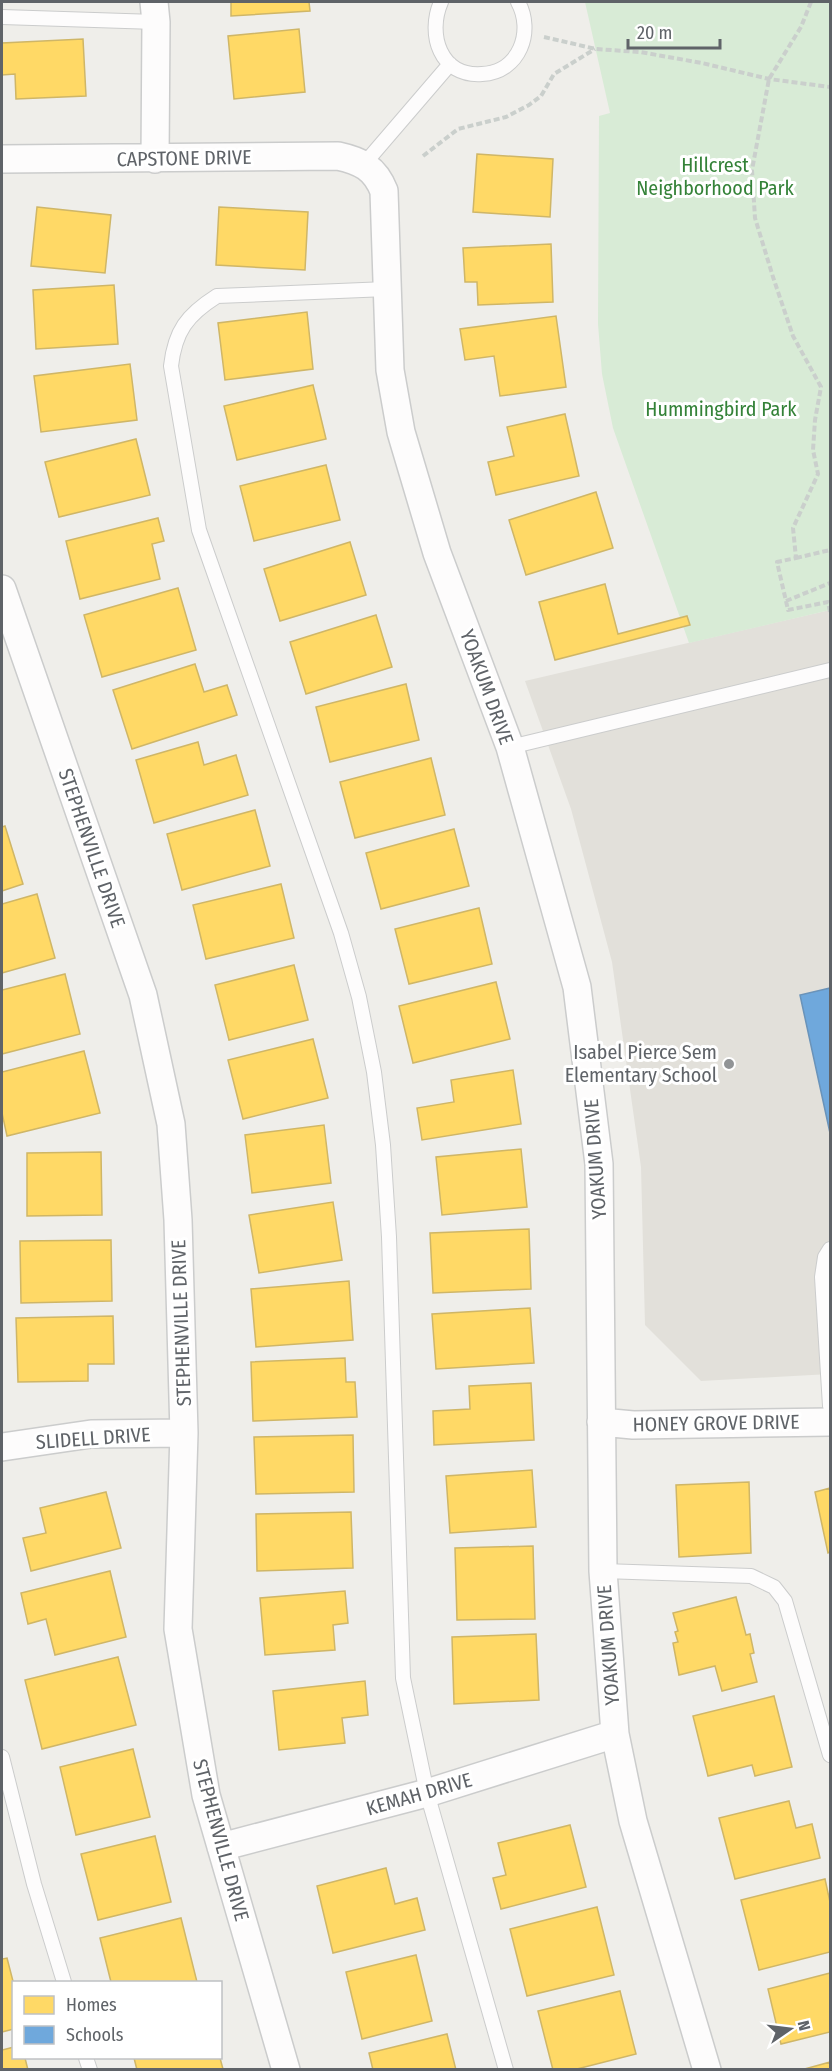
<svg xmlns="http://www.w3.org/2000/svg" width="832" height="2071" font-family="'Fira Sans Condensed',sans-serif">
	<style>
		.education { fill: #e2e0da }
		.green { fill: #d8ebd6 }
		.homes { fill: #ffd966; stroke: #cfb667; stroke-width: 1.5 }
		.schools { fill: #6fa8dc; stroke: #6a93b9; stroke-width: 1.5 }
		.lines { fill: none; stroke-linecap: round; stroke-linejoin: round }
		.service-casing { stroke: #cbcccc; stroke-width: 16 }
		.minor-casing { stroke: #cbcccc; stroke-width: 30 }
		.path { stroke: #cacfcc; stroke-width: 4; stroke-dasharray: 6 3; stroke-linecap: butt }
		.service { stroke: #fdfcfc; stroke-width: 14 }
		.minor { stroke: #fdfcfc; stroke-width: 27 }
		.poi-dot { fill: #919496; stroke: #fff; stroke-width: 2 }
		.labels { text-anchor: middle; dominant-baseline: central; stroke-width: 6; stroke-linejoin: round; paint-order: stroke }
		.street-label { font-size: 20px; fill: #5f6368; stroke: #fff }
		.park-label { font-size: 20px; fill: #348238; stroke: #fff }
		.poi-label { font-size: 20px; fill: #5f6368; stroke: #fff; text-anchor: end }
	</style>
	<rect width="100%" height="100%" fill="#efeeea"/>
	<!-- education -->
	<path class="education" d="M830 610V1374L701 1381 645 1325 641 1167 612 962 571 809 525 681Z"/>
	<!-- green -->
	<path class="green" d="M585 2H830V610L689 643 613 428 602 374 598 324 599 116 610 113Z"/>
	<!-- homes -->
	<path class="homes" d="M231 2H309L310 11 231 16Z
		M299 29 305 92 234 99 228 36Z
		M83 39 86 96 16 99 15 74 2 75V43Z
		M477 154 553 159 550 217 473 212Z
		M37 207 111 215 105 273 31 266Z
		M219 207 308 212 305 270 216 265Z
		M551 244 553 302 478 305 477 282H465L463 248Z
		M114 285 118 344 36 349 33 290Z
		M307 312 313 369 225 380 218 323Z
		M556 316 566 387 500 396 494 356 465 360 460 329Z
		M130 364 137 420 41 432 34 376Z
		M313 385 326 439 237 460 224 406Z
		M565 414 579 476 496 495 488 462 514 456 507 427Z
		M136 439 150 495 59 517 45 462Z
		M326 465 340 520 254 541 240 486Z
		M596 492 613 548 526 575 509 520Z
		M158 518 164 541 152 544 160 579 80 599 66 541Z
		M350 542 366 595 280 621 264 569Z
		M605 584 618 634 687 616 690 625 555 660 539 602Z
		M178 588 196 650 102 677 84 615Z
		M376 615 392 667 306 694 290 642Z
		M195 664 204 692 227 685 237 715 132 749 113 690Z
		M406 684 419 740 330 762 316 707Z
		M198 742 204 765 236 755 248 795 154 823 136 760Z
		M431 758 445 815 355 838 340 782Z
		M255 810 270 866 182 890 167 834Z
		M5 826 23 884 2 891V827Z
		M454 829 469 886 381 909 366 853Z
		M281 884 294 938 206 959 193 905Z
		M37 894 55 958 2 973V904Z
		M479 908 492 964 409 984 395 929Z
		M294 965 308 1020 229 1040 215 985Z
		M65 974 80 1034 2 1054V990Z
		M496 982 510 1039 413 1063 399 1006Z
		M313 1039 328 1098 243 1119 228 1060Z
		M84 1051 100 1113 7 1136 2 1113V1072Z
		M513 1070 521 1124 422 1140 417 1108 454 1102 451 1080Z
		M324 1125 331 1183 252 1193 245 1135Z
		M521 1149 527 1207 442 1215 436 1157Z
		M101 1152 102 1215 27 1216V1153Z
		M333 1202 342 1260 259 1273 249 1215Z
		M529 1229 531 1289 433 1293 430 1233Z
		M111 1240 112 1301 21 1303 20 1241Z
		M349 1281 353 1340 256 1347 251 1289Z
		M530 1308 534 1363 436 1369 432 1314Z
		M113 1316 114 1364H88V1381L18 1382 16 1318Z
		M345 1358 346 1382H355L357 1417 253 1421 251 1362Z
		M531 1383 534 1440 434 1445 433 1411 470 1409 469 1386Z
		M353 1435 354 1492 256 1494 254 1437Z
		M532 1470 536 1527 450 1533 446 1476Z
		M749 1482 751 1553 679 1557 676 1485Z
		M830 1488V1552L828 1553 815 1492Z
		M106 1492 121 1548 31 1571 23 1538 46 1533 40 1508Z
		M351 1512 353 1568 257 1571 256 1514Z
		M533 1546 535 1619 457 1620 455 1548Z
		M110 1571 126 1637 55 1655 46 1619 28 1624 21 1593Z
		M345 1591 348 1623 333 1625 335 1650 265 1655 260 1598Z
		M736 1597 746 1635 750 1634 754 1653 750 1654 757 1682 722 1691 715 1666 679 1675 673 1643 678 1642 675 1632 678 1631 673 1613Z
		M536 1634 539 1700 454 1704 452 1637Z
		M118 1657 136 1725 42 1749 25 1680Z
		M365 1681 368 1715 342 1718 345 1743 279 1750 273 1691Z
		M774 1696 792 1767 755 1776 752 1765 708 1776 693 1716Z
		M133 1749 150 1817 76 1835 60 1767Z
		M789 1801 796 1828 812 1824 820 1858 735 1879 719 1818Z
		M570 1825 586 1887 501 1909 493 1878 506 1875 498 1843Z
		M155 1836 171 1902 98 1920 81 1854Z
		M386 1868 395 1904 417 1898 425 1930 333 1953 317 1886Z
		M825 1879 830 1902V1952L759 1970 741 1900Z
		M597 1907 614 1975 527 1996 510 1929Z
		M181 1918 197 1982H111L100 1938Z
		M416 1955 432 2021 362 2039 346 1972Z
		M7 1958 14 1985V2029L2 2032V1959Z
		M830 1973V2032L781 2044 768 1989Z
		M620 1991 636 2054 573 2070H553L538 2011Z
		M447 2034 456 2070H373L369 2053Z
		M14 2047V2058H25L28 2070H2V2050Z
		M134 2058H220L223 2069 137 2070Z
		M830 2062V2070H801Z"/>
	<!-- schools -->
	<path class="schools" d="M830 988V1133L800 995Z"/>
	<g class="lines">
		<defs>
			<path id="service" d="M441 2C427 34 440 77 482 74 520 72 534 31 518 2
				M2 17 156 22
				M365 163 450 64
				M387 289 217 296C187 315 175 331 171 366L199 530 341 933 359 997 374 1072 383 1145 389 1237 403 1678 427 1793 506 2070
				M510 747 830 670
				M830 1249 825 1257 822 1277 830 1406
				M603 1571 751 1576 774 1587 785 1601 830 1755
				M2 1757 34 1884 64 1982
				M86 2058 90 2070"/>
			<path id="minor" d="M154 2 156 22 155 159
				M2 159 338 156C361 161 375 168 384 191L390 370 401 432 437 553 510 747 577 987 599 1164 603 1571 615 1734 633 1821 707 2070
				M2 589 143 995 171 1124 178 1220 184 1433 178 1629 206 1795 286 2070
				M601 1422 633 1425 830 1422
				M2 1447 91 1434 184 1433
				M221 1847 427 1793 615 1734"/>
		</defs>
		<!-- service casing -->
		<use href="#service" class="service-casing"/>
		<!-- minor casing -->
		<use href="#minor" class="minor-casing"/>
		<!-- path -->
		<path class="path" d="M811 2 801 27 769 79 752 170 755 218 773 277 793 336 821 387 815 420 813 450 818 474 793 528 796 558 777 562 786 601 830 583
			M544 37 596 49 640 52 702 63 769 79 830 87
			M423 156 458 129 506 117 529 105 541 96 554 74 595 49
			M796 558 830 550
			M786 601 788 610 828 602 830 612"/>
		<!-- service -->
		<use href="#service" class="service"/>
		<!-- minor -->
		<use href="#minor" class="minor"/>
	</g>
	<!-- markers -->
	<circle class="poi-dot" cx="729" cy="1064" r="6"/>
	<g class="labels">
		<!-- street labels -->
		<g class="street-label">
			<text transform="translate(184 158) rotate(-1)">CAPSTONE DRIVE</text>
			<text transform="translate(487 687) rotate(70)">YOAKUM DRIVE</text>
			<text transform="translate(92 848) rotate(71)">STEPHENVILLE DRIVE</text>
			<text transform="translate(595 1159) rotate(-94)">YOAKUM DRIVE</text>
			<text transform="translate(181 1323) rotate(-92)">STEPHENVILLE DRIVE</text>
			<text transform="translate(716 1423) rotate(-1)">HONEY GROVE DRIVE</text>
			<text transform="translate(93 1438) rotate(-4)">SLIDELL DRIVE</text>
			<text transform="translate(608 1645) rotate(-94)">YOAKUM DRIVE</text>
			<text transform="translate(419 1794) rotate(-16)">KEMAH DRIVE</text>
			<text transform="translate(221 1840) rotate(75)">STEPHENVILLE DRIVE</text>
		</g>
		<!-- park labels -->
		<g class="park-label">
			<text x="715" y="165">Hillcrest<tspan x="715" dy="23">Neighborhood Park</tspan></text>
			<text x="721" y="409">Hummingbird Park</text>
		</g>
		<!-- poi labels -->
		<g class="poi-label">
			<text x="717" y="1052">Isabel Pierce Sem<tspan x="717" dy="23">Elementary School</tspan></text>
		</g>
	</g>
	<!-- border -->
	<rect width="832" height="2071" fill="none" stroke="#5f6368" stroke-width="6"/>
	<!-- legend -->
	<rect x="12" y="1981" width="210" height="78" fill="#ffffff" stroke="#bfc1c3" stroke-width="1.5"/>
	<rect x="24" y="1996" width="30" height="18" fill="#ffd966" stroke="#bfc1c3" stroke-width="1.5"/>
	<text x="66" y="2011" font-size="18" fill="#5f6368">Homes</text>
	<rect x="24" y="2026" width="30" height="18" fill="#6fa8dc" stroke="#bfc1c3" stroke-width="1.5"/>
	<text x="66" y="2041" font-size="18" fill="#5f6368">Schools</text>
	<!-- north arrow -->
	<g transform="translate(790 2029) rotate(76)" stroke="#ffffff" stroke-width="4.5" paint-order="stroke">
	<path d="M0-4.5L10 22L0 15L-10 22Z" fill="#5f6368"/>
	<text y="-9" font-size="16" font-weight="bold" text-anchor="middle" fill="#5f6368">N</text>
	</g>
	<!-- scale -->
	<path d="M628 39v9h92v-9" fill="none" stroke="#5f6368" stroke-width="3"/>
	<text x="637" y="39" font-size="18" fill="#5f6368" stroke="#ffffff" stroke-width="4.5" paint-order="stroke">20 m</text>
</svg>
